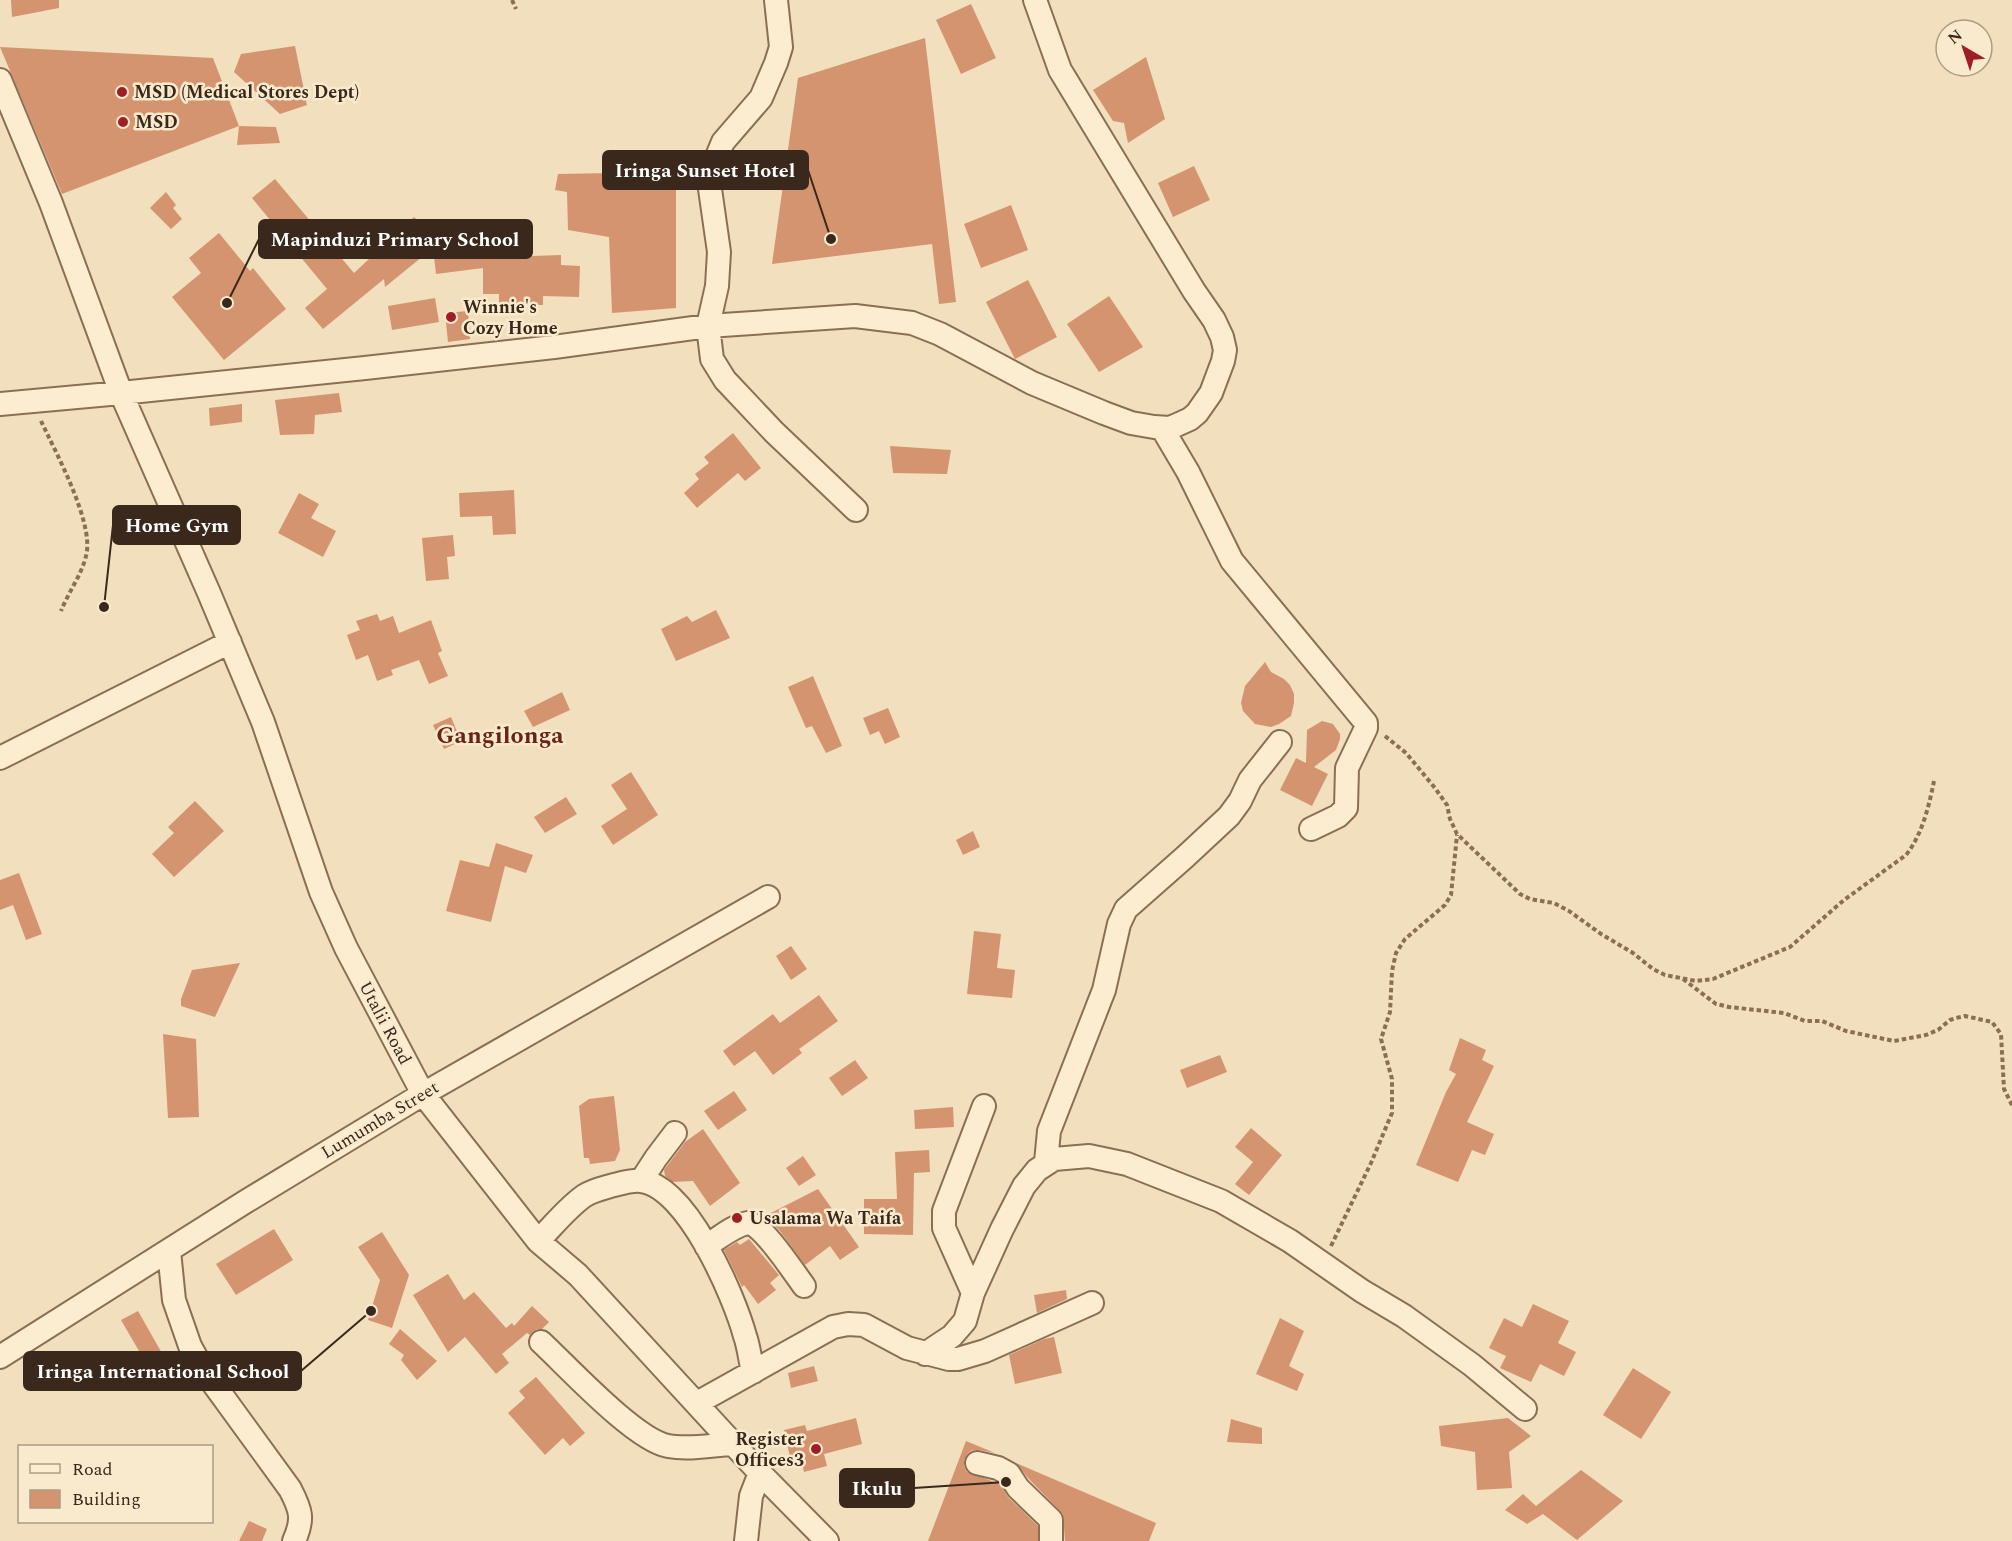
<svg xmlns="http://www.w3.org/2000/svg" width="2012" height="1541" font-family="Spectral,serif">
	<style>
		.building { fill: #d4946f }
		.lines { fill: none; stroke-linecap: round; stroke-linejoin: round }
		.street-casing { stroke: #8b6f54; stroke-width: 26 }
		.path { stroke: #8b6f54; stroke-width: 4; stroke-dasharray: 4.5 3; stroke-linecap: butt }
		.street { stroke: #fcedd1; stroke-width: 22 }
		.poi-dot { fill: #a01f26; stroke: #f9eacd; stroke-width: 2 }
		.labels { text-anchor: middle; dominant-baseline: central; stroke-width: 5; stroke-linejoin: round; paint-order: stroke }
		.poi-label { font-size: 18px; font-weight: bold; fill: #39281b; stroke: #f9eacd; text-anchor: start }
		.street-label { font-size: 18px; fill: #39281b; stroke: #f9eacd }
		.district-label { font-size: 24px; font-weight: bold; fill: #6a2316; stroke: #f9eacd }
		.leader { fill: none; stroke: #39281b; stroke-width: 2 }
		.callout-dot { fill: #39281b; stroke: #f9eacd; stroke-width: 2 }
		.callout { fill: #39281b; stroke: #39281b; stroke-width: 2 }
		.callout-label { font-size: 20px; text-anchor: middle; font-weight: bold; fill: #fff }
	</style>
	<rect width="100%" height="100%" fill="#f2dfbd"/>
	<!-- building -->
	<path class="building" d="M11 0H59V8L12 17Z
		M971 4 996 58 961 74 936 20Z
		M925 38 956 302 939 304 932 244 772 264 798 78Z
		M295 46 307 105 280 114 234 72 241 54Z
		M0 47 213 58 239 126 62 194Z
		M1146 57 1165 119 1128 143 1124 123 1113 121 1093 90Z
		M239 126 276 127 280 143 237 145Z
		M676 156V308L612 313 609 237 568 230 567 192 555 190 558 174 612 173Z
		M1194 166 1210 200 1173 217 1158 183Z
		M275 179 354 273 414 217 447 250 482 245V229L532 228V256L561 255V265L580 266 579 297 543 296V305L499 304V294H483V268L436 274 433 248 385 287 384 279 323 329 305 308 327 289 252 198Z
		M166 192 176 205 173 208 182 219 171 229 150 208Z
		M1011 205 1028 250 981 268 964 224Z
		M219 233 250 271 253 268 286 309 224 360 172 297 201 273 189 258Z
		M1028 280 1057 337 1015 359 986 302Z
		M1109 296 1143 347 1099 372 1067 324Z
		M435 298 439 322 392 330 388 306Z
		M468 311 470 339 448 342 445 313Z
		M339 393 342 412 315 415 314 434 280 435 275 400Z
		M242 404V422L210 426 209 408Z
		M733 433 761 468 745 481 738 473 697 508 684 493 699 479 695 474 709 463 704 457Z
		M890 446 951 450 947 474 893 473Z
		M514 490 516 534 493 535 492 516 460 517 459 493Z
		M299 493 319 504 311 518 336 531 323 557 278 533Z
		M453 535 455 556 447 557 449 579 426 581 422 538Z
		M716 610 730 638 676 661 661 629 687 616 692 622Z
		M377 614 380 621 393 616 399 633 431 620 442 651 438 653 448 676 429 684 419 660 391 670 393 675 377 681 368 655 356 660 347 635 360 630 356 621Z
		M1265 662 1271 672 1284 679 1290 685 1294 694V703L1291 716 1279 724 1271 727 1255 724 1243 711 1241 703 1245 686Z
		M813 676 842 746 826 753 812 726 806 728 788 687Z
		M562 692 570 710 533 727 524 711Z
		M888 708 900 737 885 744 879 731 870 735 863 718Z
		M451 717 461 741 444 749 433 725Z
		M1322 721 1333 724 1340 734V739L1336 750 1314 767 1328 774 1312 806 1280 790 1296 758 1306 763 1307 730Z
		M631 772 658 815 613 845 601 826 627 809 611 785Z
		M566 797 577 814 545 833 534 817Z
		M195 801 224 831 174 877 152 854 174 833 168 827Z
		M973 831 980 847 963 855 956 840Z
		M496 843 533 855 526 873 505 866 491 922 446 911 460 860 489 867Z
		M19 873 42 934 26 940 13 905 0 910V880Z
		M974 931 1001 934 997 968 1015 970 1012 998 967 994Z
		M791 946 807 969 791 980 776 956Z
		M240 963 215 1017 181 1006V999L192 970Z
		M819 995 838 1021 799 1049 802 1053 773 1075 755 1051 734 1066 723 1051 773 1014 780 1023Z
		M163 1034 196 1039 199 1117 168 1118Z
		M1460 1038 1486 1050 1482 1060 1494 1066 1467 1122 1494 1134 1485 1155 1472 1150 1458 1182 1416 1165 1446 1092 1456 1074 1449 1070Z
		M1220 1055 1227 1072 1187 1088 1180 1070Z
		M855 1060 868 1078 842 1096 829 1078Z
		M734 1091 747 1110 718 1130 704 1111Z
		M614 1096 620 1150 615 1161 590 1164 589 1158H584L579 1106 589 1099Z
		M953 1107 954 1127 915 1129 914 1110Z
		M1251 1128 1282 1155 1249 1195 1235 1184 1253 1162 1235 1147Z
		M703 1129 740 1183 710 1206 693 1181 672 1182 665 1176 664 1170 685 1142Z
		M929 1150 930 1172 914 1173 913 1235 864 1234V1199H897L895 1152Z
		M803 1156 816 1175 799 1186 786 1168Z
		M818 1189 859 1247 840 1260 830 1246 805 1265 780 1231 765 1216Z
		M274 1229 293 1260 236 1295 216 1264Z
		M382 1232 409 1275 392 1328 368 1320 380 1280 358 1247Z
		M749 1239 779 1275 770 1283 776 1290 758 1304 744 1285 742 1287 724 1250 737 1242 740 1245Z
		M448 1274 464 1300 474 1292 506 1328 512 1323 514 1326 532 1306 549 1322 542 1329H537L530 1335 527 1333 502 1354 509 1363 496 1374 465 1337 448 1352 413 1295Z
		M1066 1290 1067 1299 1037 1313 1034 1295Z
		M1533 1304 1569 1321 1558 1343 1576 1352 1564 1376 1540 1364 1531 1382 1500 1368 1506 1356 1489 1348 1504 1318 1522 1327Z
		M138 1311 163 1355 146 1363 121 1320Z
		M1280 1318 1304 1331 1289 1366 1304 1374 1297 1391 1256 1374Z
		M400 1329 437 1361 417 1380 401 1360 404 1355 389 1344Z
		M1054 1337 1062 1373 1015 1384 1009 1355 1044 1339Z
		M814 1366 818 1381 791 1388 788 1373Z
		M1633 1368 1671 1392 1641 1439 1603 1415Z
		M536 1377 585 1433 570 1446 563 1438 545 1455 508 1413 525 1398 519 1391Z
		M856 1418 862 1444 824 1454 827 1466 804 1472 802 1464 792 1466 784 1430 805 1425 807 1431Z
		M1508 1418 1531 1436 1509 1452 1512 1488 1477 1490 1475 1452 1441 1446 1439 1426Z
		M1231 1419 1262 1428V1444L1227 1442Z
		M966 1441 995 1453 980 1450H973L968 1453 964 1460V1467L967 1472 1000 1484 1008 1497 1038 1526V1541H928Z
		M1016 1463 1156 1523 1149 1541H1065L1063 1514 1029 1479Z
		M1581 1470 1623 1501 1577 1540 1543 1514 1527 1524 1505 1510 1523 1494 1536 1506Z
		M249 1521 267 1529 262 1541H239Z"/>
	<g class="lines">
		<defs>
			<path id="street" d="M776 0 781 47 776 63 761 98 723 142 711 171 710 189 719 252 717 286 708 326 712 359 725 380 774 432 856 510
				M0 80 51 203 121 393 209 593 263 722 321 892 346 948 423 1094 538 1241 578 1275 760 1473 827 1541
				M0 404 121 393 365 368 554 347 708 326 855 316 912 323 940 334 1032 383 1104 413 1131 423 1154 427 1170 428 1190 419 1197 413 1211 393 1223 361 1225 350 1222 337 1214 320 1194 291 1060 70 1035 0
				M1162 428 1188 472 1232 561 1366 723V728L1347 768 1346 808 1338 816 1311 829
				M0 758 230 642
				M1046 1162 1049 1131 1104 990 1119 924 1126 909 1185 857 1229 816 1240 801 1250 780 1280 742
				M641 1181 656 1158 675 1133
				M538 1241C553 1226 567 1208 584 1196 593 1190 604 1188 614 1185 622 1183 633 1180 641 1181 687 1186 734 1296 745 1336 749 1347 750 1360 753 1372
				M706 1246C718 1239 734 1225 748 1223 761 1222 795 1274 804 1286
				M169 1251 174 1300 190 1346 202 1368 290 1489C301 1510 304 1519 294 1541
				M973 1293 944 1228V1211L984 1106
				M541 1342C568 1367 635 1440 668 1446 689 1450 712 1445 732 1444
				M925 1354 952 1336 965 1321 973 1293 1002 1229 1024 1186 1037 1170 1054 1159 1089 1156 1127 1164 1221 1201 1290 1241 1362 1291 1404 1316 1472 1365 1525 1409
				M0 1357 245 1202 423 1094 768 897
				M697 1403 833 1327 848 1324 864 1325 907 1348 949 1359H958L985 1351 1092 1303
				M977 1463 998 1468 1009 1474 1018 1488 1051 1520V1541
				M746 1541 751 1496 760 1473"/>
		</defs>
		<!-- street casing -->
		<use href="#street" class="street-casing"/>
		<!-- path -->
		<path class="path" d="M512 0 516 9
			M41 421C55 451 95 524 86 556 82 574 68 593 61 611
			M1385 736 1406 753 1435 788 1447 805 1450 819 1457 834 1520 894 1530 899 1554 903 1569 911 1601 934 1633 953 1653 969 1665 975 1696 981 1713 979 1790 947 1844 900 1906 855C1922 835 1929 806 1934 781
			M1683 979 1716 1004 1729 1007 1784 1013 1805 1021H1822L1846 1031 1894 1041 1926 1035 1938 1030 1950 1020 1956 1018 1965 1016 1992 1022 2001 1034 2004 1089 2012 1105
			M1331 1246 1371 1163 1392 1113V1079L1381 1039 1390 1012 1392 971 1396 953 1405 939 1445 905 1451 895 1457 835"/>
		<!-- street -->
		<use href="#street" class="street"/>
	</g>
	<!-- markers -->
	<g class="poi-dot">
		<circle cx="122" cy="92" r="6"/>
		<circle cx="123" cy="122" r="6"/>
		<circle cx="451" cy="317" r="6"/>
		<circle cx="737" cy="1218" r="6"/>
		<circle cx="816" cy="1449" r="6"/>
	</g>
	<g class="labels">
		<!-- poi labels -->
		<g class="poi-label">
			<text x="134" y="92">MSD (Medical Stores Dept)</text>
			<text x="135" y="122">MSD</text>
			<text x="463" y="307">Winnie's<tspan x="463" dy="21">Cozy Home</tspan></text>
			<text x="749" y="1218">Usalama Wa Taifa</text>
			<text x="804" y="1439" text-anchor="end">Register<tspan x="804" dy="21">Offices3</tspan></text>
		</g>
		<!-- street labels -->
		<g class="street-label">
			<text transform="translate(385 1023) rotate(62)">Utalii Road</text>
			<text transform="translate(380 1120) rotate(-31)">Lumumba Street</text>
		</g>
		<!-- district labels -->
		<g class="district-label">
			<text x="500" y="736">Gangilonga</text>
		</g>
	</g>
	<!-- callouts -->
	<path class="leader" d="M831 239L808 170M227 303L259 239M104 607L113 525M371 1311L301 1371M1006 1482L914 1488"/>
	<g class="callout-dot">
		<circle cx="831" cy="239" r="6"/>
		<circle cx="227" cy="303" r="6"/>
		<circle cx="104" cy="607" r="6"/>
		<circle cx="371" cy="1311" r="6"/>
		<circle cx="1006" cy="1482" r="6"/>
	</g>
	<g class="callout">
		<rect x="603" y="151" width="205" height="38" rx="6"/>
		<rect x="259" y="220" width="273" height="38" rx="6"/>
		<rect x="113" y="506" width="127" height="38" rx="6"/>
		<rect x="24" y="1352" width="277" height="38" rx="6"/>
		<rect x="840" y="1469" width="74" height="38" rx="6"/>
	</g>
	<g class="callout-label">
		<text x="705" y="177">Iringa Sunset Hotel</text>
		<text x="395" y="246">Mapinduzi Primary School</text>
		<text x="177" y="532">Home Gym</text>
		<text x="163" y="1378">Iringa International School</text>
		<text x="877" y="1495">Ikulu</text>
	</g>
	<!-- legend -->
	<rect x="18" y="1445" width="195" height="78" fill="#f9eacd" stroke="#ac9c86" stroke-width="1.5"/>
	<rect x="30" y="1464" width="30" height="9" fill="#fcedd1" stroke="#ac9c86" stroke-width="1.5"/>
	<text x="72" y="1475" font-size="18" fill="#39281b">Road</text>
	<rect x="30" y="1490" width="30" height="18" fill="#d4946f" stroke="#ac9c86" stroke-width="1.5"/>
	<text x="72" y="1505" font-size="18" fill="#39281b">Building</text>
	<!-- north arrow -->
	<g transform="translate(1964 48) rotate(321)"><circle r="28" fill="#f9eacd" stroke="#ac9c86" stroke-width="1.5"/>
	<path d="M0-4.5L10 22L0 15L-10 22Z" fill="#a01f26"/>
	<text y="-9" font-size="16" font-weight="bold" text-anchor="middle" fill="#39281b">N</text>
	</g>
</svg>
